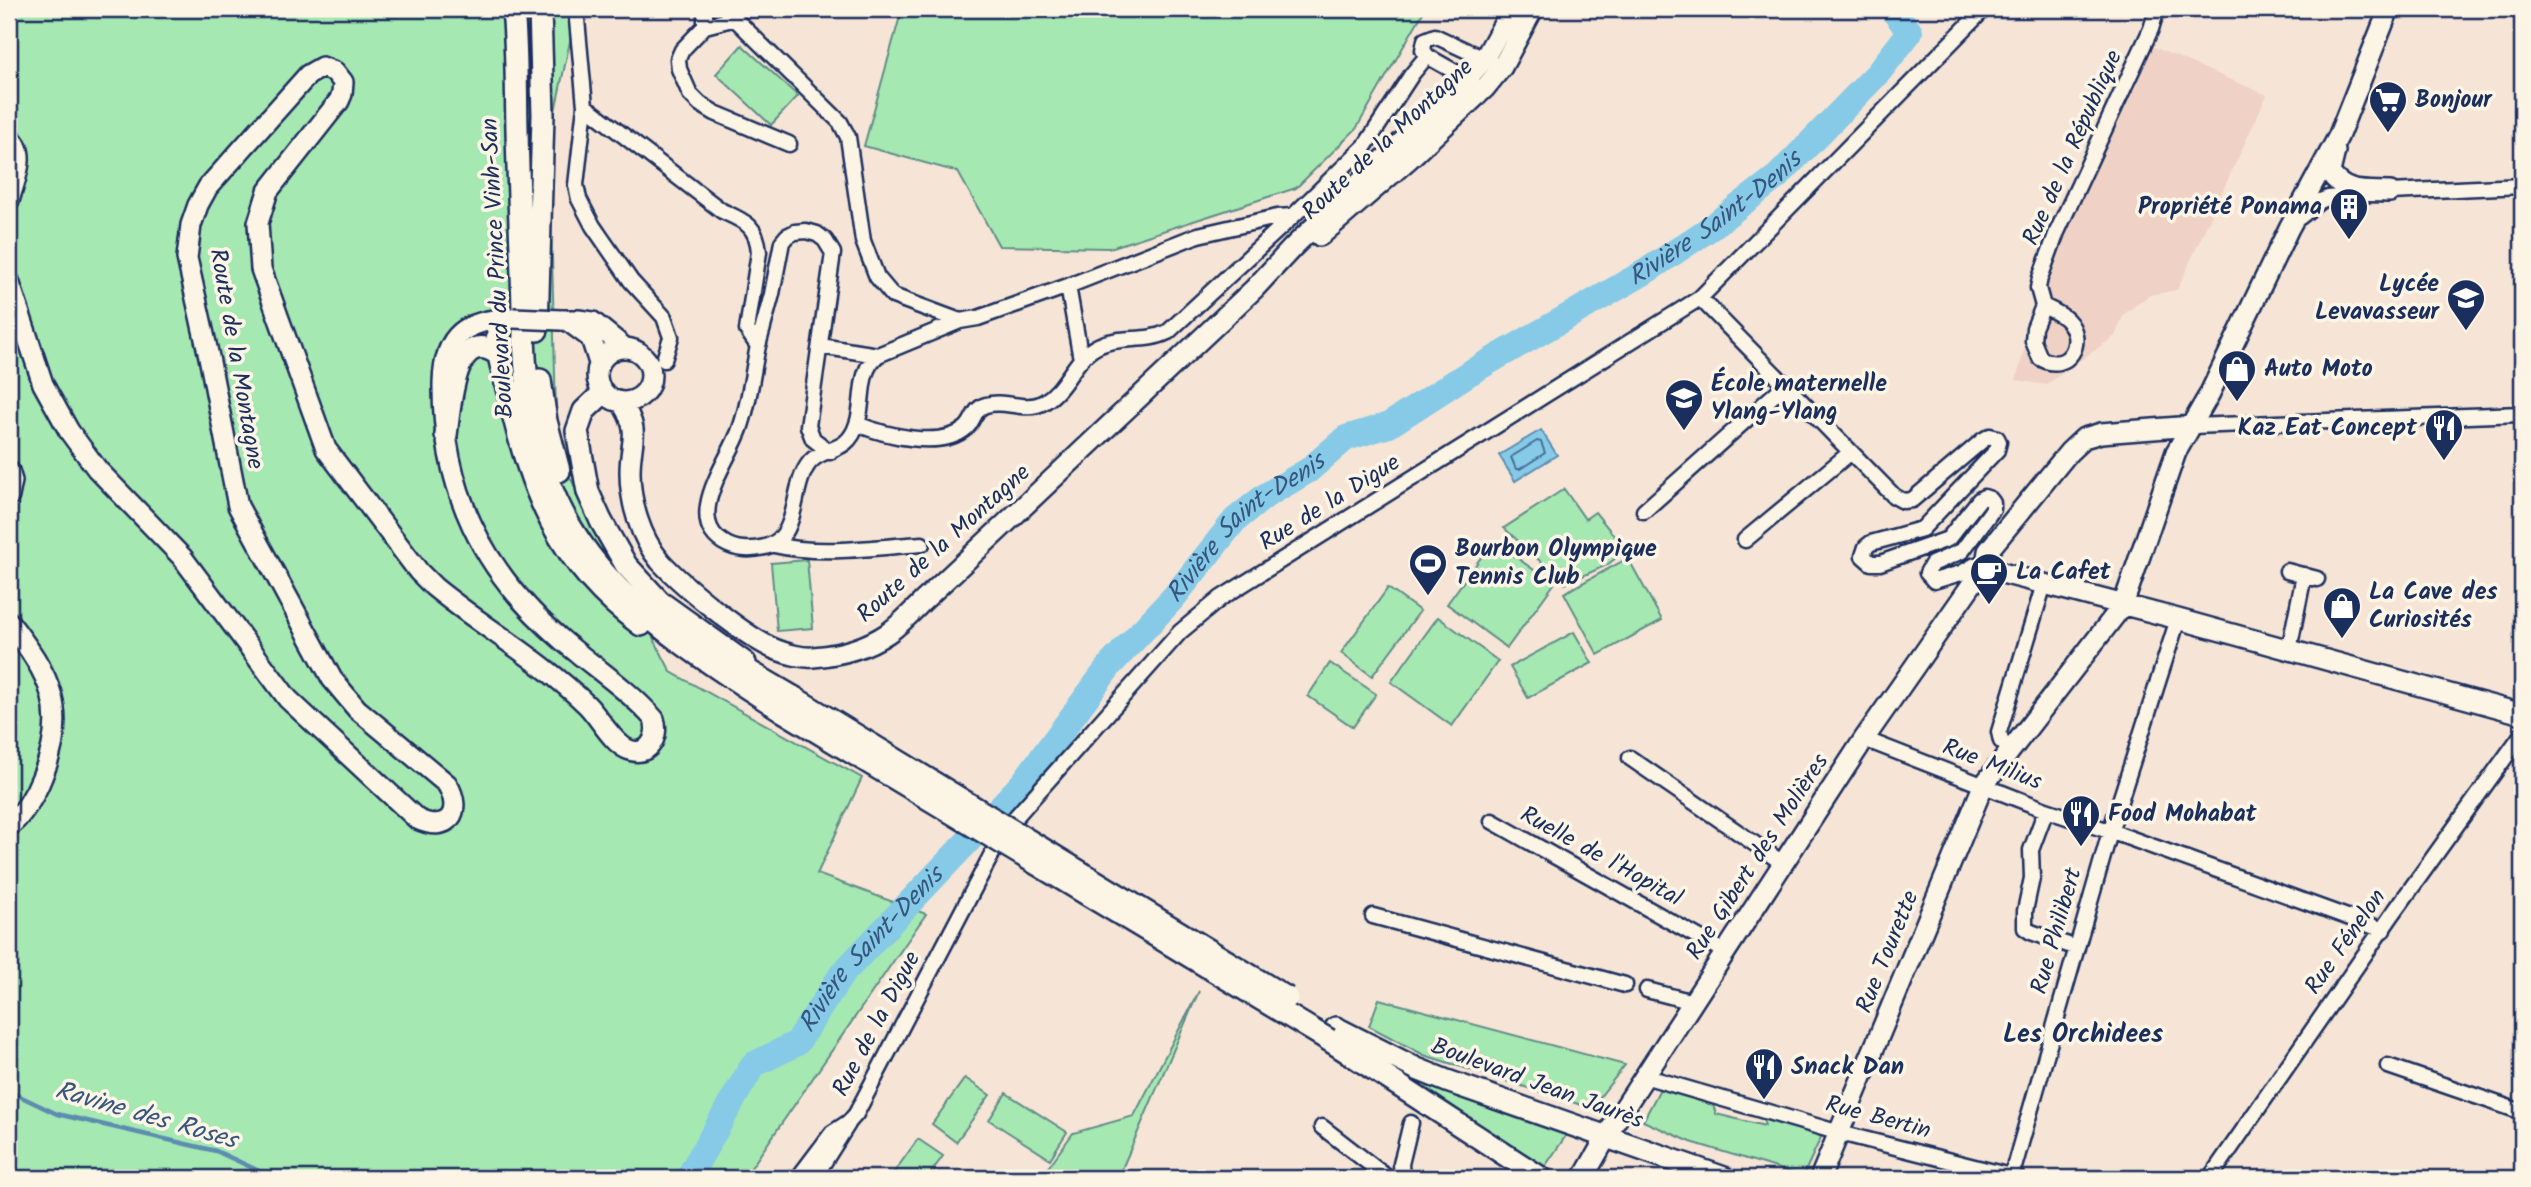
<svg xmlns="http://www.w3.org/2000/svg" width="2531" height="1187" font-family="Kalam,sans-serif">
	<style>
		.built { fill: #efd2c5 }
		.green { fill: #a6e8b2; stroke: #608c88; stroke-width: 2 }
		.water { fill: #86cae7; stroke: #5b8cb0; stroke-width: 2 }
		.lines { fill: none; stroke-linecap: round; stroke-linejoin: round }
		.shore { stroke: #466d95; stroke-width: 2 }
		.stream { stroke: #5b8cb0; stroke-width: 4.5 }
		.river { stroke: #86cae7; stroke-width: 26 }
		.street-casing { stroke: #1b2f5e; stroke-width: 19 }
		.secondary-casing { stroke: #1b2f5e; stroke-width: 24 }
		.primary-casing { stroke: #1b2f5e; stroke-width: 26 }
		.street { stroke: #fcf5e5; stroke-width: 14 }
		.secondary { stroke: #fcf5e5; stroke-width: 19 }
		.primary { stroke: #fcf5e5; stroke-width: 21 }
		.secondary-bridge-casing { stroke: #1b2f5e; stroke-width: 24; stroke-linecap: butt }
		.primary-bridge-casing { stroke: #1b2f5e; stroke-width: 26; stroke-linecap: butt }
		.secondary-bridge { stroke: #fcf5e5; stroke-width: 19 }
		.primary-bridge { stroke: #fcf5e5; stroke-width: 21 }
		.labels { text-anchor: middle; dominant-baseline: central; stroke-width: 7; stroke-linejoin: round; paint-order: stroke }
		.poi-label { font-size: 24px; font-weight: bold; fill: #1b2f5e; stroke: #fcf5e5; text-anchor: start }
		.street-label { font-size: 24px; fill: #1b2f5e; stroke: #fcf5e5 }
		.water-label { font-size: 26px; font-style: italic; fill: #365680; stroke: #fcf5e5 }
		.neighbourhood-label { font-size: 26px; font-weight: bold; fill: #1b2f5e; stroke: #fcf5e5 }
	</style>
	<rect width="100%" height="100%" fill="#f6e5d6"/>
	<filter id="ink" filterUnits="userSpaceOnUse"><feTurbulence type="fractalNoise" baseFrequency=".0143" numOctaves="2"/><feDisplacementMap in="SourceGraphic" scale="14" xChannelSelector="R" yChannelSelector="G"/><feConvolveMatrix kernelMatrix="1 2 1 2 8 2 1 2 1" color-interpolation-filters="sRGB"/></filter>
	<g filter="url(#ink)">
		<!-- built -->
		<path class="built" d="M2151 46 2267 95 2177 290 2150 295 2124 314 2115 336 2046 385 2016 380 2041 287Z"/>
		<!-- green -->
		<path class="green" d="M9 9H577L549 139 557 452 671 672 862 778 817 874 926 914 744 1178H9Z
			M902 9H1425L1356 129 1296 188 1110 248 999 246 958 172 864 146Z
			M742 45 798 96 771 125 716 74Z
			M1564 489 1585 519 1595 512 1626 550 1607 565 1565 584 1504 528Z
			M1493 541 1554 584 1507 648 1447 604Z
			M1628 558 1662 620 1598 655 1564 593Z
			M807 560 813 628 777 631 771 563Z
			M1388 588 1420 611 1372 676 1341 653Z
			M1438 617 1498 661 1452 726 1391 682Z
			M1574 632 1592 663 1528 698 1510 667Z
			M1330 663 1376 694 1353 727 1308 696Z
			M1199 991 1118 1178H1024L1031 1169H1047L1073 1133 1134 1116Z
			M1379 999 1625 1065 1591 1108 1424 1055 1369 1026Z
			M965 1078 990 1095 956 1142 932 1124Z
			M1430 1084 1569 1131 1544 1168 1426 1088Z
			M1661 1087 1712 1102 1716 1114 1765 1126 1762 1115 1823 1133 1803 1176 1691 1142 1643 1121Z
			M1006 1093 1067 1132 1050 1159 989 1120Z
			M918 1139 943 1156 927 1178H890Z"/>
		<!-- water -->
		<path class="water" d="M1541 430 1557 455 1515 481 1499 455Z"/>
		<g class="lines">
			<!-- shore -->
			<path class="shore" d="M1537 441 1541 442 1545 453 1520 469H1516L1511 457Z"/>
			<!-- stream -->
			<path class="stream" d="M9 1091 57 1114 216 1151 274 1178"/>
			<!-- river -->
			<path class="river" id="s1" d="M688 1178 753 1065 797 1043 842 974 1023 783 1111 664 1174 597 1235 520 1265 496 1309 470 1346 438 1389 425 1466 375 1645 272 1709 229 1778 176 1878 73 1910 32 1892 9"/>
			<defs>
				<path id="street" d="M576 9 585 106 722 211C744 221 757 225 759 252L747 330 758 346C752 374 750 401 740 429 729 461 680 522 728 545 739 550 753 550 765 547 802 537 789 487 810 462 825 445 847 455 857 424 865 401 857 372 878 355L960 321
					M705 9V26
					M725 9 840 122 848 137 863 241 877 277 893 296 960 321 978 318 1068 286 1198 235 1277 217 1293 216 1168 332C1146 343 1122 335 1100 345 1074 356 1068 388 1044 402 1026 413 1005 399 986 405 974 408 974 421 966 428 941 450 884 435 857 424
					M736 18 705 26 682 50 678 59 679 69 690 94 700 104 715 113 789 144
					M1473 82 1427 56 1423 50 1425 40 1435 36 1491 62
					M585 106 576 185 579 199 593 226 631 281 664 317 671 337 664 360
					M1293 216 1365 146 1412 74 1427 56
					M2300 217 2320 201 2328 198 2390 192 2522 186
					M1068 286 1081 359
					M1700 298 1894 496 1903 501 1912 500 1983 440 1990 436 1997 438 1999 442 1997 450 1922 529 1871 543 1866 547 1863 556 1871 563H1880L1948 539 1979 500 1984 497 1990 499 1993 503V509L1962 551 1932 564 1927 573 1934 581 1961 573 1975 565 1983 568
					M2043 306C2051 310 2060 313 2067 320 2087 340 2069 375 2040 358L2033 341 2034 328 2043 306 2038 288 2040 278 2057 232 2151 29 2157 9
					M758 346 772 294 782 242 787 236 795 232 806 231 817 234 825 240 833 253 808 426 813 439 830 452
					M820 346 878 355
					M2192 426 2522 414
					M1644 511 1784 386
					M1745 540 1851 452
					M774 545C822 556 873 547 922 544
					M2287 571 2317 579
					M2289 650 2304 575
					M1864 739 2046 810 2121 835 2383 930
					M2011 750 2001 741 1999 732 2044 584
					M1630 758 1784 864
					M2046 810 2031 850 2032 878 2025 911V928L2031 932 2077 948
					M1492 821 1725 952
					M1373 916 1625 985
					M1647 990 1693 1002
					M2388 1066 2522 1112
					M1644 1076 1840 1133 2018 1178
					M1322 1127 1388 1178
					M798 1178 832 1133 849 1122 856 1114 1005 829 1180 632 1221 598 1700 298 1984 9
					M814 1178 848 1124
					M1402 1178 1401 1164 1411 1123
					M2011 1178 2110 832 2178 619
					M2210 1178 2392 915 2522 734"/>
				<path id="secondary" d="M9 137C29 152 14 181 9 201
					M2335 151 2330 172C2343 195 2367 191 2390 192
					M1320 236 1409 159 1485 88 1502 67 1533 9
					M9 281 43 384 69 431 97 469 182 557 288 699 417 819C448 834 464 812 447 784L357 709 332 679 238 506 209 357 187 258 191 225 198 205 208 187 308 75 322 67 335 72 343 82 342 94 339 101 268 191 258 223 261 269 326 449 419 572 434 587C484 628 540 659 587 705 599 717 612 742 627 749 648 759 660 737 654 719 628 689 592 666 562 640 482 571 442 489 443 383 444 333 467 320 513 318
					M561 320H578L593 322 625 348
					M568 321 591 338 599 363
					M597 375a27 27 0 1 1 54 0a27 27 0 1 1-54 0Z
					M621 402C642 433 630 440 630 472 630 502 640 537 660 561 683 586 746 638 777 650 787 654 803 658 813 657 840 655 866 648 888 633 901 624 912 612 923 601 950 576 977 550 1004 525 1087 446 1170 368 1254 289L1293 247 1467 79 1484 59 1512 9
					M9 471 12 481 9 496
					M1983 568 2178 619 2522 714
					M9 622C50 675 70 711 42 777 35 795 23 814 9 827
					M1583 1178 1615 1122 1864 739 1986 564 1988 551 2069 452 2084 438 2101 433 2192 426
					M1820 1178 1983 786 2123 605 2176 452 2209 395 2289 228 2338 137 2389 9"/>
				<path id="primary" d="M513 9C517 50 516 90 517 130 518 178 520 226 522 273 525 370 523 460 581 543 632 617 709 663 783 711
					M500 319C493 345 502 367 508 392 529 488 558 565 641 625
					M537 330 543 115 540 9
					M540 380 546 421 559 471
					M603 393 584 411 577 431 588 492 601 521 626 565 660 602 745 663
					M446 435C450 409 453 322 499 355
					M728 659 793 697
					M1336 1028 1417 1069 1447 1081 1724 1178
					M1329 1040 1541 1178"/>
			</defs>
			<!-- street casing -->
			<use href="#street" class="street-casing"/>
			<!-- secondary casing -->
			<use href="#secondary" class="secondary-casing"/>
			<!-- primary casing -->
			<use href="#primary" class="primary-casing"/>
			<!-- street -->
			<use href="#street" class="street"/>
			<!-- secondary -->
			<use href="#secondary" class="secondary"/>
			<!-- primary -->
			<use href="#primary" class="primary"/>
			<defs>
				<path id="secondary-bridge" d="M513 318 561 320"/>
				<path id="primary-bridge" d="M793 697 1287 998
					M783 711 1329 1040"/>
			</defs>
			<!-- secondary-bridge casing -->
			<use href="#secondary-bridge" class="secondary-bridge-casing"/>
			<!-- primary-bridge casing -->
			<use href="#primary-bridge" class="primary-bridge-casing"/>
			<!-- secondary-bridge -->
			<use href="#secondary-bridge" class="secondary-bridge"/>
			<!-- primary-bridge -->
			<use href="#primary-bridge" class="primary-bridge"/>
		</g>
	</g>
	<!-- icons -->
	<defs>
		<symbol id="supermarket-pin" viewBox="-11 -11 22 30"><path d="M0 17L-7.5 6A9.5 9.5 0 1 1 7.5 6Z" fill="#1b2f5e" stroke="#fcf5e5"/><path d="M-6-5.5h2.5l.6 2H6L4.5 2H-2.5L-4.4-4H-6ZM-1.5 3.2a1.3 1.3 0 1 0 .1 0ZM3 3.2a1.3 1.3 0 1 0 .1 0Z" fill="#fff"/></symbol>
		<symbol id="building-pin" viewBox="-11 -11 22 30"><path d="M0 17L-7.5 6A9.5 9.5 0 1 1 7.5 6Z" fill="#1b2f5e" stroke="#fcf5e5"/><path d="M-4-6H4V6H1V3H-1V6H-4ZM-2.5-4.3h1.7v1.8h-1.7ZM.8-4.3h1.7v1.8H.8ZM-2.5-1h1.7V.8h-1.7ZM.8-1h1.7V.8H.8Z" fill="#fff"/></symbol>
		<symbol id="school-pin" viewBox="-11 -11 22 30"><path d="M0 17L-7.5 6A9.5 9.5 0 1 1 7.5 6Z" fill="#1b2f5e" stroke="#fcf5e5"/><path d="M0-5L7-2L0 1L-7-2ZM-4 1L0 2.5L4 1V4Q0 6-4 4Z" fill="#fff"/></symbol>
		<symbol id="shop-pin" viewBox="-11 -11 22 30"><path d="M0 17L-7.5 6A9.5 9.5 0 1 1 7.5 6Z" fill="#1b2f5e" stroke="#fcf5e5"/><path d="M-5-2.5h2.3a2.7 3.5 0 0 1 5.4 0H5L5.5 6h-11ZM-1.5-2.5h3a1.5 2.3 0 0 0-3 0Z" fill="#fff"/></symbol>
		<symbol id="restaurant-pin" viewBox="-11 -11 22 30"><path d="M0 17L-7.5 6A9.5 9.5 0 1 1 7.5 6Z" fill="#1b2f5e" stroke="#fcf5e5"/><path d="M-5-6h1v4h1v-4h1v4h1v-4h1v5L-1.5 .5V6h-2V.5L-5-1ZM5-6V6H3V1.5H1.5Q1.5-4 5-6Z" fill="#fff"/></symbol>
		<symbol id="stadium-pin" viewBox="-11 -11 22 30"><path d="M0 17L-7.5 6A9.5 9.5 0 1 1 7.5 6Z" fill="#1b2f5e" stroke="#fcf5e5"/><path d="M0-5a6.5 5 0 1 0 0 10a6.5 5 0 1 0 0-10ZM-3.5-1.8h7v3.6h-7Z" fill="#fff"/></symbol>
		<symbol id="cafe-pin" viewBox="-11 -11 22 30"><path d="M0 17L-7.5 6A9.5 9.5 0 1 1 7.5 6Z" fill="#1b2f5e" stroke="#fcf5e5"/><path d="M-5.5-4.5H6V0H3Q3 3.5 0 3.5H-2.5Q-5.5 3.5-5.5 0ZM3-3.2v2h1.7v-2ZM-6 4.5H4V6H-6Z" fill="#fff"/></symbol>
	</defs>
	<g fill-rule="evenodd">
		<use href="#supermarket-pin" x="2366" y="78" width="44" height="60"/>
		<use href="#building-pin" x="2327" y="185" width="44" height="60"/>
		<use href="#school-pin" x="2444" y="276" width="44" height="60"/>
		<use href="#shop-pin" x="2215" y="347" width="44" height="60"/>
		<use href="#school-pin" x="1662" y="376" width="44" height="60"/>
		<use href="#restaurant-pin" x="2422" y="406" width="44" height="60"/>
		<use href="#stadium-pin" x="1406" y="541" width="44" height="60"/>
		<use href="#cafe-pin" x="1967" y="550" width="44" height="60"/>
		<use href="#shop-pin" x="2320" y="584" width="44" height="60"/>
		<use href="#restaurant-pin" x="2059" y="792" width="44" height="60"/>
		<use href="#restaurant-pin" x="1742" y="1045" width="44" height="60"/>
	</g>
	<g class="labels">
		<!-- poi labels -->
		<g class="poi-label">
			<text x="2415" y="100">Bonjour</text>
			<text x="2322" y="207" text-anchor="end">Propriété Ponama</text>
			<text x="2439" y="284" text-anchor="end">Lycée<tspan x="2439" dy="28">Levavasseur</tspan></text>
			<text x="2264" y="369">Auto Moto</text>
			<text x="1711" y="384">École maternelle<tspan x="1711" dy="28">Ylang-Ylang</tspan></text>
			<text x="2417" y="428" text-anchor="end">Kaz Eat Concept</text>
			<text x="1455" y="549">Bourbon Olympique<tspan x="1455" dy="28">Tennis Club</tspan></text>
			<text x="2016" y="572">La Cafet</text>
			<text x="2369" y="592">La Cave des<tspan x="2369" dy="28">Curiosités</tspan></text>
			<text x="2108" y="814">Food Mohabat</text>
			<text x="1791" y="1067">Snack Dan</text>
		</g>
		<!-- street labels -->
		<g class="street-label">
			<text transform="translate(1388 140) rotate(-43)">Route de la Montagne</text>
			<text transform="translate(2073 148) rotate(-66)">Rue de la République</text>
			<text transform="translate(498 268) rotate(-93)">Boulevard du Prince Vinh-San</text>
			<text transform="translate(236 359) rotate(80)">Route de la Montagne</text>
			<text transform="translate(1330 503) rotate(-32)">Rue de la Digue</text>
			<text transform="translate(944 544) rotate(-42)">Route de la Montagne</text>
			<text transform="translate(1992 765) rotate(21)">Rue Milius</text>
			<text transform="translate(1601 857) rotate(29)">Ruelle de l'Hopital</text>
			<text transform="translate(1758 857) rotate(-57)">Rue Gibert des Molières</text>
			<text transform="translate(2057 931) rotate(-74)">Rue Philibert</text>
			<text transform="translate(2346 942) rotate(-55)">Rue Fénelon</text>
			<text transform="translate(1888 952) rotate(-68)">Rue Tourette</text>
			<text transform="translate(877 1024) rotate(-62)">Rue de la Digue</text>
			<text transform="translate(1537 1084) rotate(20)">Boulevard Jean Jaurès</text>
			<text transform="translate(1878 1118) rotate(15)">Rue Bertin</text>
		</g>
		<!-- water labels -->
		<g class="water-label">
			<text stroke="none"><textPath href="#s1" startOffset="1433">Rivière Saint-Denis</textPath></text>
			<text stroke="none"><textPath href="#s1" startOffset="866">Rivière Saint-Denis</textPath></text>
			<text stroke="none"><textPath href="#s1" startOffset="299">Rivière Saint-Denis</textPath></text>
			<text transform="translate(146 1116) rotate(16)">Ravine des Roses</text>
		</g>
		<!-- neighbourhood labels -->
		<g class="neighbourhood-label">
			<text x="2083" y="1035">Les Orchidees</text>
		</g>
	</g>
	<!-- margin -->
	<rect width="2531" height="1187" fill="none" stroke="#fcf5e5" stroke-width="35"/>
	<rect x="18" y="18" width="2496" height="1152" fill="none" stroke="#1b2f5e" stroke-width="2.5" filter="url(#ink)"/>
</svg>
